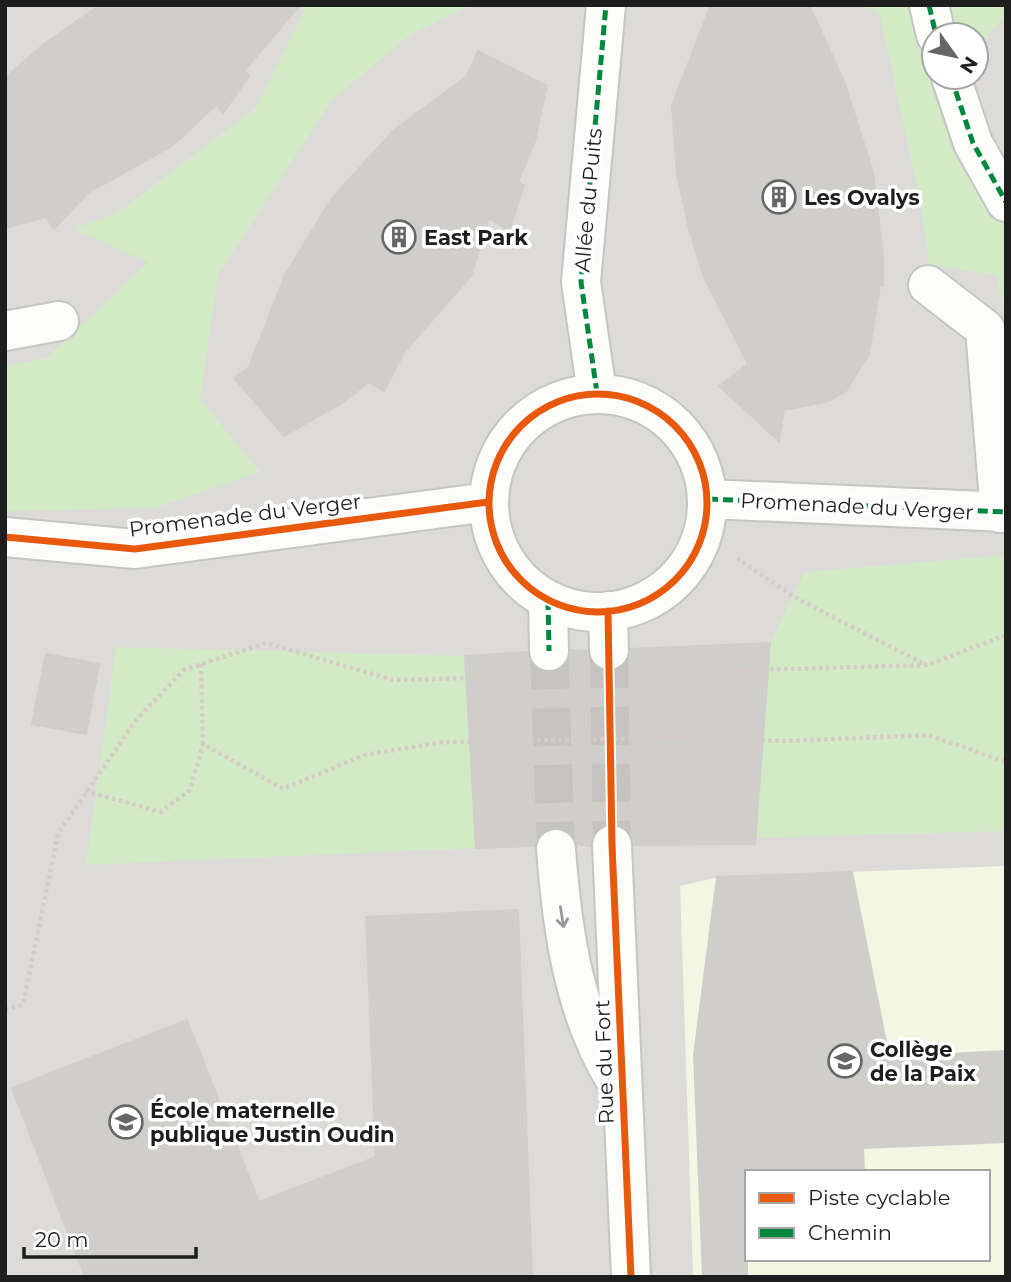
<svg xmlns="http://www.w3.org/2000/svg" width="1011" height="1282" font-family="Montserrat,sans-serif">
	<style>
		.residential { fill: #dcdbd8; fill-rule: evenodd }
		.education { fill: #f2f6e2; fill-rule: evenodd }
		.grass { fill: #d2eac6 }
		.building { fill: #cfceca; stroke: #d0cec8; stroke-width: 2 }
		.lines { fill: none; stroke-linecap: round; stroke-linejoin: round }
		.minor-tunnel { stroke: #c4c3bf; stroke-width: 38; stroke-dasharray: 38 19; stroke-linecap: butt }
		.minor-casing { stroke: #c5c5c3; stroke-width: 42 }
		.path { stroke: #d6ccc7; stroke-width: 4.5; stroke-dasharray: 3.5 3.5; stroke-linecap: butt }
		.minor { stroke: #fcfcfb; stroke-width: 38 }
		.quiet { stroke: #00873e; stroke-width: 5; stroke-dasharray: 10 5; stroke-linecap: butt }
		.cycleway-casing { stroke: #fff; stroke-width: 11 }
		.cycleway { stroke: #e8590c; stroke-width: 7 }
		.oneway { stroke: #989898 }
		.labels { text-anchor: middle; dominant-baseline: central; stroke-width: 7; stroke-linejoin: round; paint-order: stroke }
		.poi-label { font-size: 21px; font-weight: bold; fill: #1e1e1e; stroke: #fff; text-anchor: start }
		.street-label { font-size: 21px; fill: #1e1e1e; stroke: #fff }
	</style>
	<rect width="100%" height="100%" fill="#edece7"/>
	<!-- residential -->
	<path class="residential" d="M5 5H1006V1277H5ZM934 35H976V77H934ZM747 1172H988V1259H747Z"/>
	<!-- education -->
	<path class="education" d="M1006 866V1277H693L680 886 719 877ZM747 1172H988V1259H747Z"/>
	<!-- grass -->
	<path class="grass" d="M307 5H471L410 35 332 100 218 275 200 399 260 472 155 508 5 511V366L47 358 148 262 74 229 117 213 256 108Z
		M865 5H910L934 62V77H940L1006 230V322L997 275 929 265 919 196 880 16Z
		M951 5H1006V16L976 47V35H951L944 18Z
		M1006 555V831L755 838 770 643 805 572Z
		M116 647 465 656 476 848 86 865Z"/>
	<!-- building -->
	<path class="building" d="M100 5H300L245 70 249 76 223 113 216 105 172 146 88 193 54 229 46 217 5 228V78L44 44Z
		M711 5H809L844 81 873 172 883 255V286H880L869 354 846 391 829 401 784 410 779 441 719 386 748 364 704 277 689 229 677 174 672 105Z
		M478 51 547 86 535 141 518 182 524 186 509 231 489 218 471 276 405 351 384 391 369 382 342 403 284 436 234 378 249 367 285 275 332 198 394 130 467 76Z
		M770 643 755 844 634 845 630 833 621 825 612 823 600 827 592 836 590 846 577 844 566 830 555 827 543 832 535 846 476 848 465 656 527 652 531 663 538 670 550 673 560 670 568 662 571 650 587 651 590 661 598 669 610 672 620 669 628 661 631 649Z
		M46 654 99 664 86 734 32 724Z
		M852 872 889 1057 1006 1051V1142L863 1148 864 1172H747V1277H703L694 1055 717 877Z
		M518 910 532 1277H85L12 1088 187 1020 259 1202 376 1157 366 917Z"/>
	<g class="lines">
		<!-- minor-tunnel -->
		<path class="minor-tunnel" d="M609 650 612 845
			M549 651 556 849"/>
		<defs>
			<path id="minor" d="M929 5 936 35
				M951 77 973 143 1006 202
				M928 285 985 329 1000 513
				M5 331 59 321
				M597 393 581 282 606 5
				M489 503a109 109 0 1 1 218 0a109 109 0 1 1-218 0Z
				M708 499 1006 512
				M5 537 135 549 488 502
				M548 600 549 651
				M608 611 609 650
				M612 845 631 1277
				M556 849C562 928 573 1012 616 1081"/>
		</defs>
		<!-- minor casing -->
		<use href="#minor" class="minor-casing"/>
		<!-- path -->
		<path class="path" d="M737 558 794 597 926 665
			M201 664 203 744 283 789 364 755 443 742 666 738 787 741 928 735 1006 762
			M651 673 927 665 1006 635
			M1006 710V733
			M85 791 161 812 190 790 203 744
			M5 1009 23 1005 58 834 136 720 184 670 266 643 393 680 509 677"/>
		<!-- minor -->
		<use href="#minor" class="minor"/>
		<!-- quiet -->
		<path class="quiet" d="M929 5 936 35
			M951 77 973 143 1006 202
			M597 393 581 282 606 5
			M708 499 1006 512
			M548 600 549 651"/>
		<defs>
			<path id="cycleway" d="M489 503a109 109 0 1 1 218 0a109 109 0 1 1-218 0Z
				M5 537 135 549 488 502
				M608 611 612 845 631 1277"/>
		</defs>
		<!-- cycleway casing -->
		<use href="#cycleway" class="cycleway-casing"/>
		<!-- cycleway -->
		<use href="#cycleway" class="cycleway"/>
	</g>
	<!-- one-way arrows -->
	<defs><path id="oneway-shaft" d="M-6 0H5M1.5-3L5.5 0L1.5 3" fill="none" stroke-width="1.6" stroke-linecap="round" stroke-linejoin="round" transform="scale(1.75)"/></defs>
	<use class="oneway" href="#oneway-shaft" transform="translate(562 917) rotate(81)"/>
	<!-- icons -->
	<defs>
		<symbol id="building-ring" viewBox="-11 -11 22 22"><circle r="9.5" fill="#fff" stroke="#666664" stroke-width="1.5"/><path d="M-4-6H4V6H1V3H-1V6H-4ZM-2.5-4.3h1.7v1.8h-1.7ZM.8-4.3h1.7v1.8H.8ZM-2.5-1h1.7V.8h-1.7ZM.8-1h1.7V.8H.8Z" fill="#666664"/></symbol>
		<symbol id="school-ring" viewBox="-11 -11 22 22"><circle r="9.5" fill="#fff" stroke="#666664" stroke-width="1.5"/><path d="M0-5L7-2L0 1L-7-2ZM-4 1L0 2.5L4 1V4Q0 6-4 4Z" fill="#666664"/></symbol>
	</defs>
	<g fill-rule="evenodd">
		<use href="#building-ring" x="760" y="178" width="38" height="38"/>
		<use href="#building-ring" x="380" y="218" width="38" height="38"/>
		<use href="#school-ring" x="826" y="1042" width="38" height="38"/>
		<use href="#school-ring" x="107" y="1103" width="38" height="38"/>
	</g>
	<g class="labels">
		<!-- poi labels -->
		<g class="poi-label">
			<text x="804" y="197">Les Ovalys</text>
			<text x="424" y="237">East Park</text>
			<text x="870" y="1049">Collège<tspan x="870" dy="24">de la Paix</tspan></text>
			<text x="150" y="1110">École maternelle<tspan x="150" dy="24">publique Justin Oudin</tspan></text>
		</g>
		<!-- street labels -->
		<g class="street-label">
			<text transform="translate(588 200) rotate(-85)">Allée du Puits</text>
			<text transform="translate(857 506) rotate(3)">Promenade du Verger</text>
			<text transform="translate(245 515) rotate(-7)">Promenade du Verger</text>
			<text transform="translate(604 1062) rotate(-92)">Rue du Fort</text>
		</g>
	</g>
	<!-- border -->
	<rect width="1011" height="1282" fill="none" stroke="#1e1e1e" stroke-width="14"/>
	<!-- legend -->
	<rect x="745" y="1170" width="245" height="91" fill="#ffffff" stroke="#a5a5a5" stroke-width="2"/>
	<rect x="759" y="1193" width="35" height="10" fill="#e8590c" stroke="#a5a5a5" stroke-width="2"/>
	<text x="808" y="1205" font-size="21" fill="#1e1e1e">Piste cyclable</text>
	<rect x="759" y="1228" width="35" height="10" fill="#00873e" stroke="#a5a5a5" stroke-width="2"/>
	<text x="808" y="1240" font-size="21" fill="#1e1e1e">Chemin</text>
	<!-- north arrow -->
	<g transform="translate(955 56) rotate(123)"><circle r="33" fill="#ffffff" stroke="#a5a5a5" stroke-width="2"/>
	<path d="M0-5L12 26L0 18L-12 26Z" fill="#666664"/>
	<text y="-10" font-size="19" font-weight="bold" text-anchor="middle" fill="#1e1e1e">N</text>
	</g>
	<!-- scale -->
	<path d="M24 1247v10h172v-10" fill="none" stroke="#1e1e1e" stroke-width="3.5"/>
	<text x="35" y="1247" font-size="21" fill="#1e1e1e" stroke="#ffffff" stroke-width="5" paint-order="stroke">20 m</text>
</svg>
